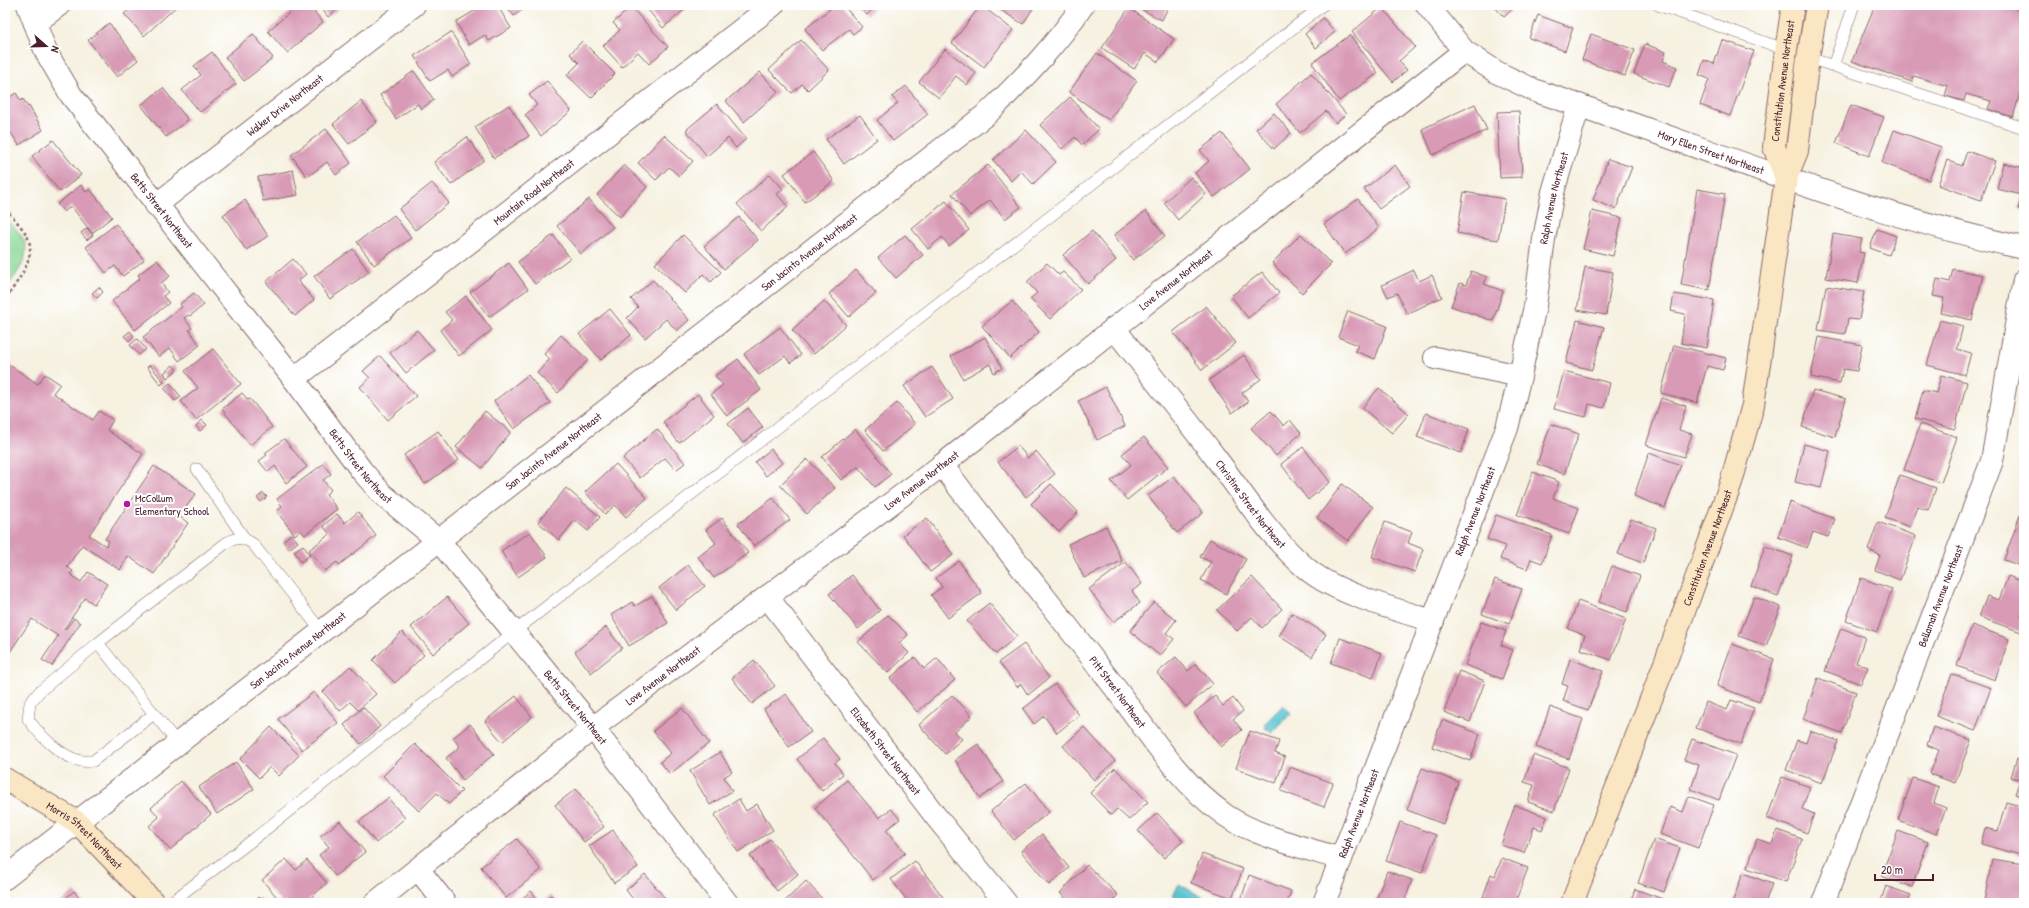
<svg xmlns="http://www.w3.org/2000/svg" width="2029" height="908" font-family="'Patrick Hand',sans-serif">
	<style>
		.green { fill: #89d796; stroke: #6a7b60 }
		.water { fill: #58c4d2; stroke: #51727e }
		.building { fill: #d89ab5 }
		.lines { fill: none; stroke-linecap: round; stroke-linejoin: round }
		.lane-casing { stroke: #86686a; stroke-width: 12 }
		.street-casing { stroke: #86686a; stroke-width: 24 }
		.secondary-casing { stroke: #86686a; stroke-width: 24 }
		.path { stroke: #86686a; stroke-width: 2.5; stroke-dasharray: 3 3; stroke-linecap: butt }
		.lane { stroke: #fff; stroke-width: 11 }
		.street { stroke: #fff; stroke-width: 22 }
		.secondary { stroke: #fbe6c3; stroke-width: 22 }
		.poi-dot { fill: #b5179e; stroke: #fff; stroke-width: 1.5 }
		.labels { text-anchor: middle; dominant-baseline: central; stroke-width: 4; stroke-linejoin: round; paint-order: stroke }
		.street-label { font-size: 11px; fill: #4a1f2b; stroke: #fff }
		.poi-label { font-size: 11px; fill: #4a1f2b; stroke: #fff; text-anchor: start }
	</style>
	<rect width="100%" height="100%" fill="#fff"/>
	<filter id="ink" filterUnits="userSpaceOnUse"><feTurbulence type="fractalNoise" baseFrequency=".025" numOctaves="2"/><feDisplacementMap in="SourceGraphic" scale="8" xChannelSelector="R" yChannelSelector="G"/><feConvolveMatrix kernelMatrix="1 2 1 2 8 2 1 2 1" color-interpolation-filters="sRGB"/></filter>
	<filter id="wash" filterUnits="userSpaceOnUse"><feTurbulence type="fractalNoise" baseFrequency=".012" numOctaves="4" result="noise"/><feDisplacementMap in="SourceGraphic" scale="16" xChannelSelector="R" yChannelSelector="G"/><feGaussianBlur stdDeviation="0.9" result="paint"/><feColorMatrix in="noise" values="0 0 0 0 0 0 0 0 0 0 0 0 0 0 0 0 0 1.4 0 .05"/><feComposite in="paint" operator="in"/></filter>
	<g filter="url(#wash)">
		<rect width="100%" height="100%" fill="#f6f1e0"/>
		<!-- green -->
		<path class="green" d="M5 216C10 224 19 230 23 239 33 256 14 277 5 290Z"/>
		<!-- water -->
		<path class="water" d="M1283 705 1291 713 1272 733 1266 729 1264 724Z
			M1179 884 1204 898 1201 903H1186L1173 896Z"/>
		<g id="blocks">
			<!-- building -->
			<path class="building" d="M135 5H178L144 36 124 14Z
				M298 5H308L323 22 287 53 268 31Z
				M319 5H343L328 17Z
				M484 5H497L511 28 489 41 485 35 469 45 456 22Z
				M505 5H529L514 16Z
				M644 5H690L663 28Z
				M835 5H843L862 27 853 34 849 29 822 50 805 29Z
				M857 5H877L867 15Z
				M981 5 1013 30 984 67 952 43Z
				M1002 5H1035L1023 24 999 9Z
				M1132 5H1169L1162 20Z
				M1292 5H1303L1296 10Z
				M1493 5H1517L1504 17Z
				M1875 5H2005L2024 12V94L2020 93 2013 117 1988 109 1991 101 1966 94 1964 101 1945 96 1948 86 1914 76 1912 82 1852 61Z
				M631 7 668 47 649 64 638 52 622 67 603 46 620 30 613 23Z
				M1382 7 1415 47 1399 61 1407 70 1393 82 1352 32Z
				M1129 8 1174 39 1158 62 1145 53 1134 69 1102 48Z
				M1538 15 1573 28 1565 51 1529 38Z
				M1323 18 1335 32 1316 48 1305 34Z
				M109 23 138 60 117 77 88 40Z
				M451 32 471 64 452 77 448 70 430 81 414 56Z
				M253 34 273 58 244 81 225 57Z
				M1591 34 1635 50 1625 76 1582 60Z
				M1350 35 1378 73 1339 101 1312 63Z
				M801 40 829 70 808 90 802 84 792 93 769 70Z
				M1722 40 1754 51 1730 116 1700 105 1709 79 1699 75 1704 60 1714 64Z
				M582 41 615 74 591 98 567 75 579 63 570 54Z
				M1645 44 1666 52 1663 61 1677 67 1669 87 1634 74Z
				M945 49 976 73 967 85 956 76 939 98 919 82Z
				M212 52 236 84 200 112 182 90 201 75 194 66Z
				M1097 53 1137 81 1109 120 1069 92Z
				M414 71 434 100 421 109 418 104 396 119 380 95Z
				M760 72 778 92 744 122 726 101Z
				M1311 73 1346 114 1336 123 1326 111 1300 133 1276 104Z
				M547 81 571 111 541 136 525 115 537 105 529 95Z
				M906 86 928 114 893 141 877 120 898 103 892 97Z
				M163 88 188 120 166 137 141 105Z
				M16 93 21 101 23 99 28 107 29 106 43 130 19 145 5 124V100Z
				M1070 97 1099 129 1082 145 1075 137 1062 149 1040 125Z
				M361 101 377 122 349 144 333 124Z
				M717 104 746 139 736 148 728 138 707 156 686 130Z
				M1475 104 1487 130 1433 155 1422 129Z
				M509 105 529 136 494 158 475 127Z
				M1851 105 1884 117 1869 156 1836 143Z
				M1519 111 1522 177 1500 178 1497 112Z
				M1274 113 1291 133 1274 149 1256 129Z
				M860 115 877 139 844 164 826 139Z
				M326 129 351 163 336 175 327 162 307 177 291 155Z
				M1026 130 1056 162 1033 184 1021 171 1011 181 993 160Z
				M1894 130 1941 147 1929 180 1882 163Z
				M1222 133 1250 169 1214 197 1195 173 1209 161 1200 150Z
				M664 135 693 161 679 176 669 167 656 180 638 163Z
				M467 137 484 160 451 185 434 162Z
				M53 140 81 175 60 192 32 156Z
				M1967 151 1995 161 1981 200 1938 185 1947 160 1962 166Z
				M813 152 834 181 805 202 784 174Z
				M1608 159 1632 167 1616 209 1593 200Z
				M2003 163 2024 168V210L2018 209 2022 195 1997 189Z
				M624 165 647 187 620 217 597 195Z
				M988 165 1021 207 1005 219 990 200 970 216 952 194Z
				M1395 165 1410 186 1379 209 1364 189Z
				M293 170 298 195 263 201 258 177Z
				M770 174 783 189 777 194 788 207 761 231 737 204Z
				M1191 177 1206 194 1178 220 1164 203Z
				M432 183 449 203 415 230 399 209Z
				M81 185 86 192 90 189 112 217 92 233 71 206 64 212 57 204Z
				M1697 189 1725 194 1709 290 1681 285Z
				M1464 192 1505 199 1498 240 1457 233Z
				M589 199 613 227 581 254 557 226Z
				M1358 199 1379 228 1345 254 1324 224Z
				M245 200 268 236 246 250 223 215Z
				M946 201 969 230 949 246 942 237 928 249 912 229Z
				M1146 211 1165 236 1133 260 1114 235Z
				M1592 211 1622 218 1613 256 1583 249Z
				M394 215 411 238 374 265 357 242Z
				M739 217 758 240 724 269 704 246Z
				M116 224 144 260 123 276 115 266 106 273 86 247Z
				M87 228 93 235 87 240 81 233Z
				M1877 229 1896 236 1889 255 1870 248Z
				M1092 231 1116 260 1088 284 1063 255Z
				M1301 234 1331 264 1302 293 1272 263Z
				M1833 234 1862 239 1859 252 1864 253 1858 283 1826 278Z
				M553 235 570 258 535 284 518 262Z
				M683 235 721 272 711 282 703 274 685 293 655 264Z
				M905 235 923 255 896 278 878 258Z
				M353 249 369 272 330 299 314 276Z
				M293 259 306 274 298 281 314 300 295 316 266 282Z
				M157 260 170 276 161 283 168 292 163 296 169 303 135 330 112 301 140 278 138 275Z
				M509 263 528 289 489 317 470 292Z
				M1047 263 1059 275 1063 272 1081 289 1050 319 1030 299 1037 293 1027 282Z
				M1585 267 1613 272 1606 315 1577 310Z
				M1953 269 1983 275 1972 320 1941 313 1944 298 1933 296 1937 279 1950 282Z
				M856 270 876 293 849 317 829 294Z
				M1414 270 1419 281 1432 275 1442 297 1407 314 1397 293 1388 297 1382 285Z
				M1471 271 1487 277 1484 284 1503 291 1493 321 1451 306 1460 283 1466 285Z
				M1262 272 1279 293 1248 318 1231 296Z
				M653 280 689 320 677 331 666 319 645 338 627 318 638 307 631 299Z
				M1826 286 1864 292 1859 320 1848 319 1845 334 1818 330Z
				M99 287 103 292 97 298 92 293Z
				M194 293 204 305 190 316 188 315 184 318 192 328 189 330 200 345 179 361 170 348 159 357 143 337 182 307 180 304Z
				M1674 294 1714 300 1707 348 1681 343 1685 314 1671 311Z
				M466 296 492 330 459 356 440 330 452 320 445 312Z
				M824 301 846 325 814 354 792 330Z
				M1012 301 1039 332 1010 358 982 326Z
				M1206 306 1236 343 1202 370 1173 332Z
				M610 309 631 335 601 360 579 334Z
				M1348 311 1387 326 1375 359 1355 351 1358 345 1338 337Z
				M1577 320 1604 327 1592 370 1566 363Z
				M1940 320 1963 326 1957 349 1971 353 1965 375 1927 365Z
				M780 327 801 355 790 363 785 356 759 375 744 354Z
				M417 330 434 350 406 373 390 353Z
				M130 331 134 336 129 341 124 336Z
				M561 335 588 360 558 393 537 373 550 359 544 354Z
				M985 337 1002 368 994 373 990 364 963 379 951 356Z
				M1819 337 1862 345 1857 371 1843 369 1840 383 1811 377Z
				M137 339 146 349 139 355 130 345Z
				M1674 345 1726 358 1723 370 1707 366 1697 403 1661 393Z
				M213 349 241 384 196 420 181 401 198 388 185 371Z
				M1244 355 1261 379 1242 393 1248 402 1232 413 1209 380Z
				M380 356 416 396 388 420 360 387 370 378 363 371Z
				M738 359 761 390 727 416 711 394 723 385 715 376Z
				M5 362 38 384 45 374 60 384 53 393 93 420 99 411 113 420 107 430 143 454 89 535 106 546 109 541 105 539 154 466 196 494 179 516 188 523 154 574 128 556 120 570 82 545 67 567 73 571 70 574 81 582 88 572 107 584 94 604 85 598 64 629 65 630 74 618 80 623 52 666 42 660 58 636 32 619 5 659Z
				M150 365 164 382 161 385 147 367Z
				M173 365 177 370 167 378 164 373Z
				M932 367 953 399 925 417 904 386Z
				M1564 371 1610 383 1604 408 1589 404 1586 417 1554 409Z
				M528 375 550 403 514 429 494 401Z
				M1941 375 1967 382 1955 429 1915 419 1923 390 1936 393Z
				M170 383 181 397 175 401 164 388Z
				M1106 387 1125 426 1097 440 1078 401Z
				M1379 388 1409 414 1392 433 1362 408Z
				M1813 390 1846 399 1835 437 1802 427Z
				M242 393 248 400 250 399 256 406 272 427 250 445 222 409Z
				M698 394 714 415 679 443 663 422Z
				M1661 398 1686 406 1679 430 1692 434 1684 457 1646 445Z
				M897 403 915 424 883 451 865 430Z
				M748 408 763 427 743 443 728 424Z
				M485 411 511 432 482 468 456 447Z
				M1271 411 1284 426 1290 420 1301 433 1276 456 1251 428Z
				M1426 413 1469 429 1461 453 1417 437Z
				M202 420 207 425 200 431 196 426Z
				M1551 424 1579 434 1564 474 1537 464Z
				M1920 424 1957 437 1941 483 1904 470Z
				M657 429 685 463 676 470 665 458 640 478 623 458Z
				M855 429 891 474 875 487 858 467 841 480 822 457Z
				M438 431 459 460 425 484 404 455Z
				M1144 437 1168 467 1127 500 1111 481 1131 465 1122 454Z
				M284 439 307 467 286 483 275 466 268 472 259 461 267 455 265 453Z
				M1804 444 1830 451 1821 488 1795 482Z
				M1018 446 1028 458 1036 451 1055 474 1026 497 998 462Z
				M1303 447 1330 482 1308 500 1281 464Z
				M771 449 782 463 766 476 755 462Z
				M1649 453 1681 465 1665 508 1634 496Z
				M807 459 835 488 807 514 780 485Z
				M323 464 331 474 323 480 331 490 326 494 337 509 305 535 300 530 295 535 277 512 282 506 277 499Z
				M616 464 647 498 626 517 615 505 605 514 585 492Z
				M1533 472 1559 482 1553 498 1579 508 1569 534 1517 515Z
				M1900 475 1936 488 1928 510 1917 507 1910 527 1885 518Z
				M1174 476 1203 513 1177 533 1148 496Z
				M1051 484 1078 512 1059 532 1031 504Z
				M1342 484 1373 507 1348 541 1317 518Z
				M566 488 600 517 588 531 575 520 559 540 538 522Z
				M263 493 267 497 261 502 257 498Z
				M2024 493V508L2020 506Z
				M773 498 790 520 754 546 738 524Z
				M1790 502 1835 519 1828 537 1813 532 1807 548 1778 537Z
				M358 512 376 536 339 565 337 562 325 571 309 550 330 534 323 526 337 514 345 523Z
				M1496 515 1552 535 1542 563 1531 559 1527 569 1500 559 1505 546 1487 539Z
				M2020 515 2024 516V567L2004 560Z
				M722 518 748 553 714 578 698 557 716 543 706 530Z
				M927 518 953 555 930 572 903 535Z
				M1631 519 1656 528 1643 563 1618 554Z
				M1385 522 1412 532 1408 543 1423 549 1415 572 1372 557Z
				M1878 522 1916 536 1900 580 1875 570 1880 555 1868 550Z
				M1106 526 1122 561 1084 578 1068 544Z
				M530 532 547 557 518 577 501 551Z
				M291 534 298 542 289 549 283 541Z
				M1210 539 1246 559 1226 594 1201 580 1211 562 1200 557Z
				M303 545 310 555 301 562 294 551Z
				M1765 546 1793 556 1778 596 1751 586Z
				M959 561 982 593 948 618 931 595 942 587 936 578Z
				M1126 562 1142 584 1132 591 1140 603 1113 622 1089 589Z
				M688 565 705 586 676 610 659 588Z
				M1612 566 1640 576 1627 612 1599 602Z
				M852 575 880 610 858 629 829 594Z
				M2008 576 2024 582V608L2021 616 2024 617V633L1979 617 1987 596 1999 600Z
				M1252 577 1282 609 1262 628 1252 617 1237 631 1217 610Z
				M1861 578 1892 589 1877 632 1846 621Z
				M1495 579 1522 589 1509 624 1482 614Z
				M652 596 668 623 629 646 611 615 632 602 635 606Z
				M447 597 469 623 433 654 411 627Z
				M1754 597 1781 607 1766 646 1739 636Z
				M1578 601 1626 619 1611 660 1580 649 1585 635 1568 629Z
				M1154 602 1176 620 1166 633 1174 639 1160 656 1130 631Z
				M989 603 1017 636 996 654 967 621Z
				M1292 613 1326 634 1312 657 1279 636Z
				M888 615 908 635 899 643 909 653 888 673 858 642Z
				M1481 622 1506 631 1501 645 1513 650 1502 679 1465 665Z
				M1972 625 2009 639 1995 680 1957 666Z
				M606 627 622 648 591 673 575 652Z
				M1841 628 1865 637 1856 663 1868 667 1861 684 1825 671Z
				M402 632 424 655 395 683 373 660Z
				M1340 638 1382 653 1373 678 1331 663Z
				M1024 644 1049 678 1028 695 1021 684 1017 687 999 662Z
				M1732 644 1774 659 1759 702 1717 686Z
				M915 657 924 669 937 658 955 680 917 712 890 678Z
				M1176 657 1188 671 1196 664 1213 684 1186 707 1157 673Z
				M1570 659 1603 671 1588 710 1563 701 1568 686 1562 684Z
				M754 660 775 686 752 704 732 678Z
				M350 666 376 694 358 710 350 702 340 711 323 692Z
				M1459 671 1485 681 1470 722 1444 712Z
				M1952 674 1991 688 1975 731 1936 716Z
				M1818 678 1856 692 1842 733 1803 719Z
				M1055 684 1079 715 1057 733 1044 716 1034 724 1023 709Z
				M314 692 338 723 302 750 278 719Z
				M786 694 811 732 789 747 764 709Z
				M952 695 972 716 955 732 962 739 945 754 919 725Z
				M516 696 532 717 502 742 485 721Z
				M1215 696 1223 706 1233 698 1243 711 1233 719 1242 730 1221 747 1194 713Z
				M1731 700 1754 708 1741 744 1696 728 1706 702 1727 710Z
				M363 707 380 726 361 744 344 725Z
				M1550 707 1583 719 1569 759 1536 747Z
				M682 708 709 743 670 774 660 762 671 753 653 731Z
				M1442 720 1480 734 1470 761 1432 747Z
				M470 724 494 754 463 780 446 758 460 747 453 738Z
				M271 727 299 755 279 776 270 767 259 778 240 759Z
				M1084 727 1115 761 1094 780 1063 746Z
				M1933 727 1971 740 1955 783 1930 774 1939 750 1927 745Z
				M1250 731 1279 741 1275 753 1285 757 1276 783 1236 768Z
				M1810 731 1838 741 1822 783 1786 770 1797 740 1806 743Z
				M823 738 840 759 835 763 843 774 822 791 797 759Z
				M1692 739 1736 755 1719 800 1691 789 1699 765 1684 760Z
				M415 744 462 791 449 804 437 793 419 811 383 776Z
				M978 744 1003 782 980 798 955 760Z
				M720 752 732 772 724 777 732 791 710 805 690 771Z
				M1533 755 1569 768 1554 811 1528 802 1534 785 1524 782Z
				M2017 758 2024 761V797L2015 794 2020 780 2011 777Z
				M236 762 254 789 217 814 199 787Z
				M1290 767 1333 783 1324 807 1281 791Z
				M1115 768 1148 802 1129 820 1117 809 1111 815 1090 793Z
				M1422 768 1458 782 1443 824 1407 810Z
				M1782 777 1810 787 1802 809 1814 814 1807 833 1767 818Z
				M1913 778 1939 787 1934 803 1946 808 1936 834 1898 820Z
				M847 780 879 818 891 809 900 819 886 830 905 853 873 880 815 808Z
				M181 781 211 814 170 850 149 826 159 817 151 808Z
				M1026 783 1049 812 1014 840 991 811Z
				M576 789 604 827 584 842 555 805Z
				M1689 796 1714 805 1698 848 1660 834 1670 807 1683 812Z
				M388 798 405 818 376 843 359 822Z
				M739 799 746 811 757 804 773 830 738 852 714 815Z
				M2006 802 2024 807V856L1981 844 1985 828 1998 831Z
				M1515 805 1547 817 1542 830 1534 827 1524 853 1501 845Z
				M1157 813 1183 841 1164 858 1138 831Z
				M340 821 365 852 335 876 319 855 329 847 320 836Z
				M1400 822 1436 835 1422 873 1386 861Z
				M613 830 638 867 614 883 589 846Z
				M1777 830 1802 839 1786 882 1747 868 1757 839 1772 844Z
				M1898 831 1928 842 1912 887 1881 876Z
				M1042 834 1069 868 1049 885 1021 851Z
				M517 839 541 870 506 898 481 867Z
				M770 839 798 874 777 891 750 856Z
				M1654 839 1680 848 1664 892 1638 883Z
				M1202 854 1243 869 1232 898 1191 883Z
				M1502 858 1528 868 1515 903H1500L1483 897 1491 874 1495 876Z
				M286 859 296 870 307 860 327 883 305 903H282L262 880Z
				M1992 859 2024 864V903L1984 902Z
				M915 861 943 897 935 903H909L891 879Z
				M1087 865 1118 895 1110 903H1071L1060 893Z
				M1387 871 1412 880 1404 903H1375Z
				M1743 873 1772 884 1765 903H1732Z
				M645 874 669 903H636L626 890Z
				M1249 875 1291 891 1287 903H1249L1241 900Z
				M806 881 826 903H785L784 902Z
				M1886 886 1911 895 1908 903H1880Z
				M1635 889 1674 903H1630Z
				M74 891 84 903H60Z
				M531 891 541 903H517Z
				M551 895 558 903H541Z
				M259 897 265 903H253Z"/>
		</g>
	</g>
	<g filter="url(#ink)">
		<use href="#blocks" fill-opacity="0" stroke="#86686a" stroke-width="1"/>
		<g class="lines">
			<defs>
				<path id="lane" d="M1658 5 1790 51
					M1806 57 2024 128
					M1833 66 1854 5
					M197 469 245 539
					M98 643 39 692 30 703 28 719C41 737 69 766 93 761L154 714
					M178 744 98 643 226 543C237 537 243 537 253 544L322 632
					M170 903 250 842 515 631 1323 5"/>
				<g id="street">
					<path id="s1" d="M28 5 46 52 71 95 294 379 362 471 382 494 439 541 593 728 727 903"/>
					<path id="s2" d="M1427 5 1464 51 1498 73 1536 91C1698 144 1857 212 2024 248"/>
					<path d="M35 23 59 5"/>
					<path id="s3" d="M156 205 414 5"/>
					<path id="s4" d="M1114 328C1147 371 1182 413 1215 457 1244 495 1270 538 1307 569 1335 593 1397 610 1433 621"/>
					<path d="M1435 358 1520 376"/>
					<path id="s5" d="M294 379 773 5"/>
					<path id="s6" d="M942 465C998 539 1056 611 1113 685 1147 730 1178 782 1225 815 1255 836 1306 848 1341 859"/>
					<path id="s7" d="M768 598 937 818 1006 903"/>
					<path d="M418 869 445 903"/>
					<path id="s8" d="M5 878 988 113C1023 79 1056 45 1083 5"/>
					<path id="s9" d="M375 903 593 728 942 465 1464 51"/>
					<path id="s10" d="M1324 903 1507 428 1520 376 1535 306 1544 239 1553 192 1579 105"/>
					<path id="s11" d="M1823 903 1992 461 2024 280"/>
				</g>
				<g id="secondary">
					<path id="s12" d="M1786 178 1774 147 1786 50 1793 5"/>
					<path id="s13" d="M5 779 77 822 154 903"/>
					<path id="s14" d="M1572 903 1667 658 1730 486 1753 405 1786 178 1797 151 1808 58 1817 5"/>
				</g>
			</defs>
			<!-- lane casing -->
			<use href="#lane" class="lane-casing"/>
			<!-- street casing -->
			<use href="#street" class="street-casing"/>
			<!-- secondary casing -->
			<use href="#secondary" class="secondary-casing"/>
			<!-- path -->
			<path class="path" d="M5 208C12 217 23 227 28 238 37 259 15 284 5 300"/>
			<!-- lane -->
			<use href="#lane" class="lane"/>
			<!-- street -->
			<use href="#street" class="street"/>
			<!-- secondary -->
			<use href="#secondary" class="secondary"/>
		</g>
	</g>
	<!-- markers -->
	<circle class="poi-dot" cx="127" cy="504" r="4"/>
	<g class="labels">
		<!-- street labels -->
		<g class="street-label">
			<text stroke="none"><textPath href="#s12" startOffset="100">Constitution Avenue Northeast</textPath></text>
			<text stroke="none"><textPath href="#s3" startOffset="163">Walker Drive Northeast</textPath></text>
			<text stroke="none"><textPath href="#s2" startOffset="327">Mary Ellen Street Northeast</textPath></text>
			<text stroke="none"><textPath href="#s5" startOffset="304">Mountain Road Northeast</textPath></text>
			<text stroke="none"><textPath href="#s10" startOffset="744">Ralph Avenue Northeast</textPath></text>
			<text stroke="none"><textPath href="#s1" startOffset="247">Betts Street Northeast</textPath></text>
			<text stroke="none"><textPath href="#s8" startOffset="1019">San Jacinto Avenue Northeast</textPath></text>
			<text stroke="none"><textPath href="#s9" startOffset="1015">Love Avenue Northeast</textPath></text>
			<text stroke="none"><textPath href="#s8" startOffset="695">San Jacinto Avenue Northeast</textPath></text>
			<text stroke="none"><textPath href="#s1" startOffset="571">Betts Street Northeast</textPath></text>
			<text stroke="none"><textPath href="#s9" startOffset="691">Love Avenue Northeast</textPath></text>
			<text stroke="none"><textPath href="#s4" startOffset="223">Christine Street Northeast</textPath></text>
			<text stroke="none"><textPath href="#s10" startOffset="420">Ralph Avenue Northeast</textPath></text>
			<text stroke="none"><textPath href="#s14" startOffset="380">Constitution Avenue Northeast</textPath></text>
			<text stroke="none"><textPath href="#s11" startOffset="329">Bellamah Avenue Northeast</textPath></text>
			<text stroke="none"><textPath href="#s8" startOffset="371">San Jacinto Avenue Northeast</textPath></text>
			<text stroke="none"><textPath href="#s9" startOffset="367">Love Avenue Northeast</textPath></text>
			<text stroke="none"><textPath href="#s6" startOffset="287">Pitt Street Northeast</textPath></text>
			<text stroke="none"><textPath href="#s1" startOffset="895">Betts Street Northeast</textPath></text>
			<text stroke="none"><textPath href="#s7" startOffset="193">Elizabeth Street Northeast</textPath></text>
			<text stroke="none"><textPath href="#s10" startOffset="96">Ralph Avenue Northeast</textPath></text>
			<text stroke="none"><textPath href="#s13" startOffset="98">Morris Street Northeast</textPath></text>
		</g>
		<!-- poi labels -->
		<g class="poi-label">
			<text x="135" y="498">McCollum<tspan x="135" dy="13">Elementary School</tspan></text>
		</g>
	</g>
	<!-- margin -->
	<rect width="2029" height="908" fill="none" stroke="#fff" stroke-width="20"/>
	<!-- north arrow -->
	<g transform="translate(46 46) rotate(110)" stroke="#ffffff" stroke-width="3" paint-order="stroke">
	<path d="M0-3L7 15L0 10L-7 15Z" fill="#4a1f2b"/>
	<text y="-6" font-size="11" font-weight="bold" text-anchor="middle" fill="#4a1f2b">N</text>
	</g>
	<!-- scale -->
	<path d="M1875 874v6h58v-6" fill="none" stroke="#4a1f2b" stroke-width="2"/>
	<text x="1881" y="874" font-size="12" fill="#4a1f2b" stroke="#ffffff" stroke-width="3" paint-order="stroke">20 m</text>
</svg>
